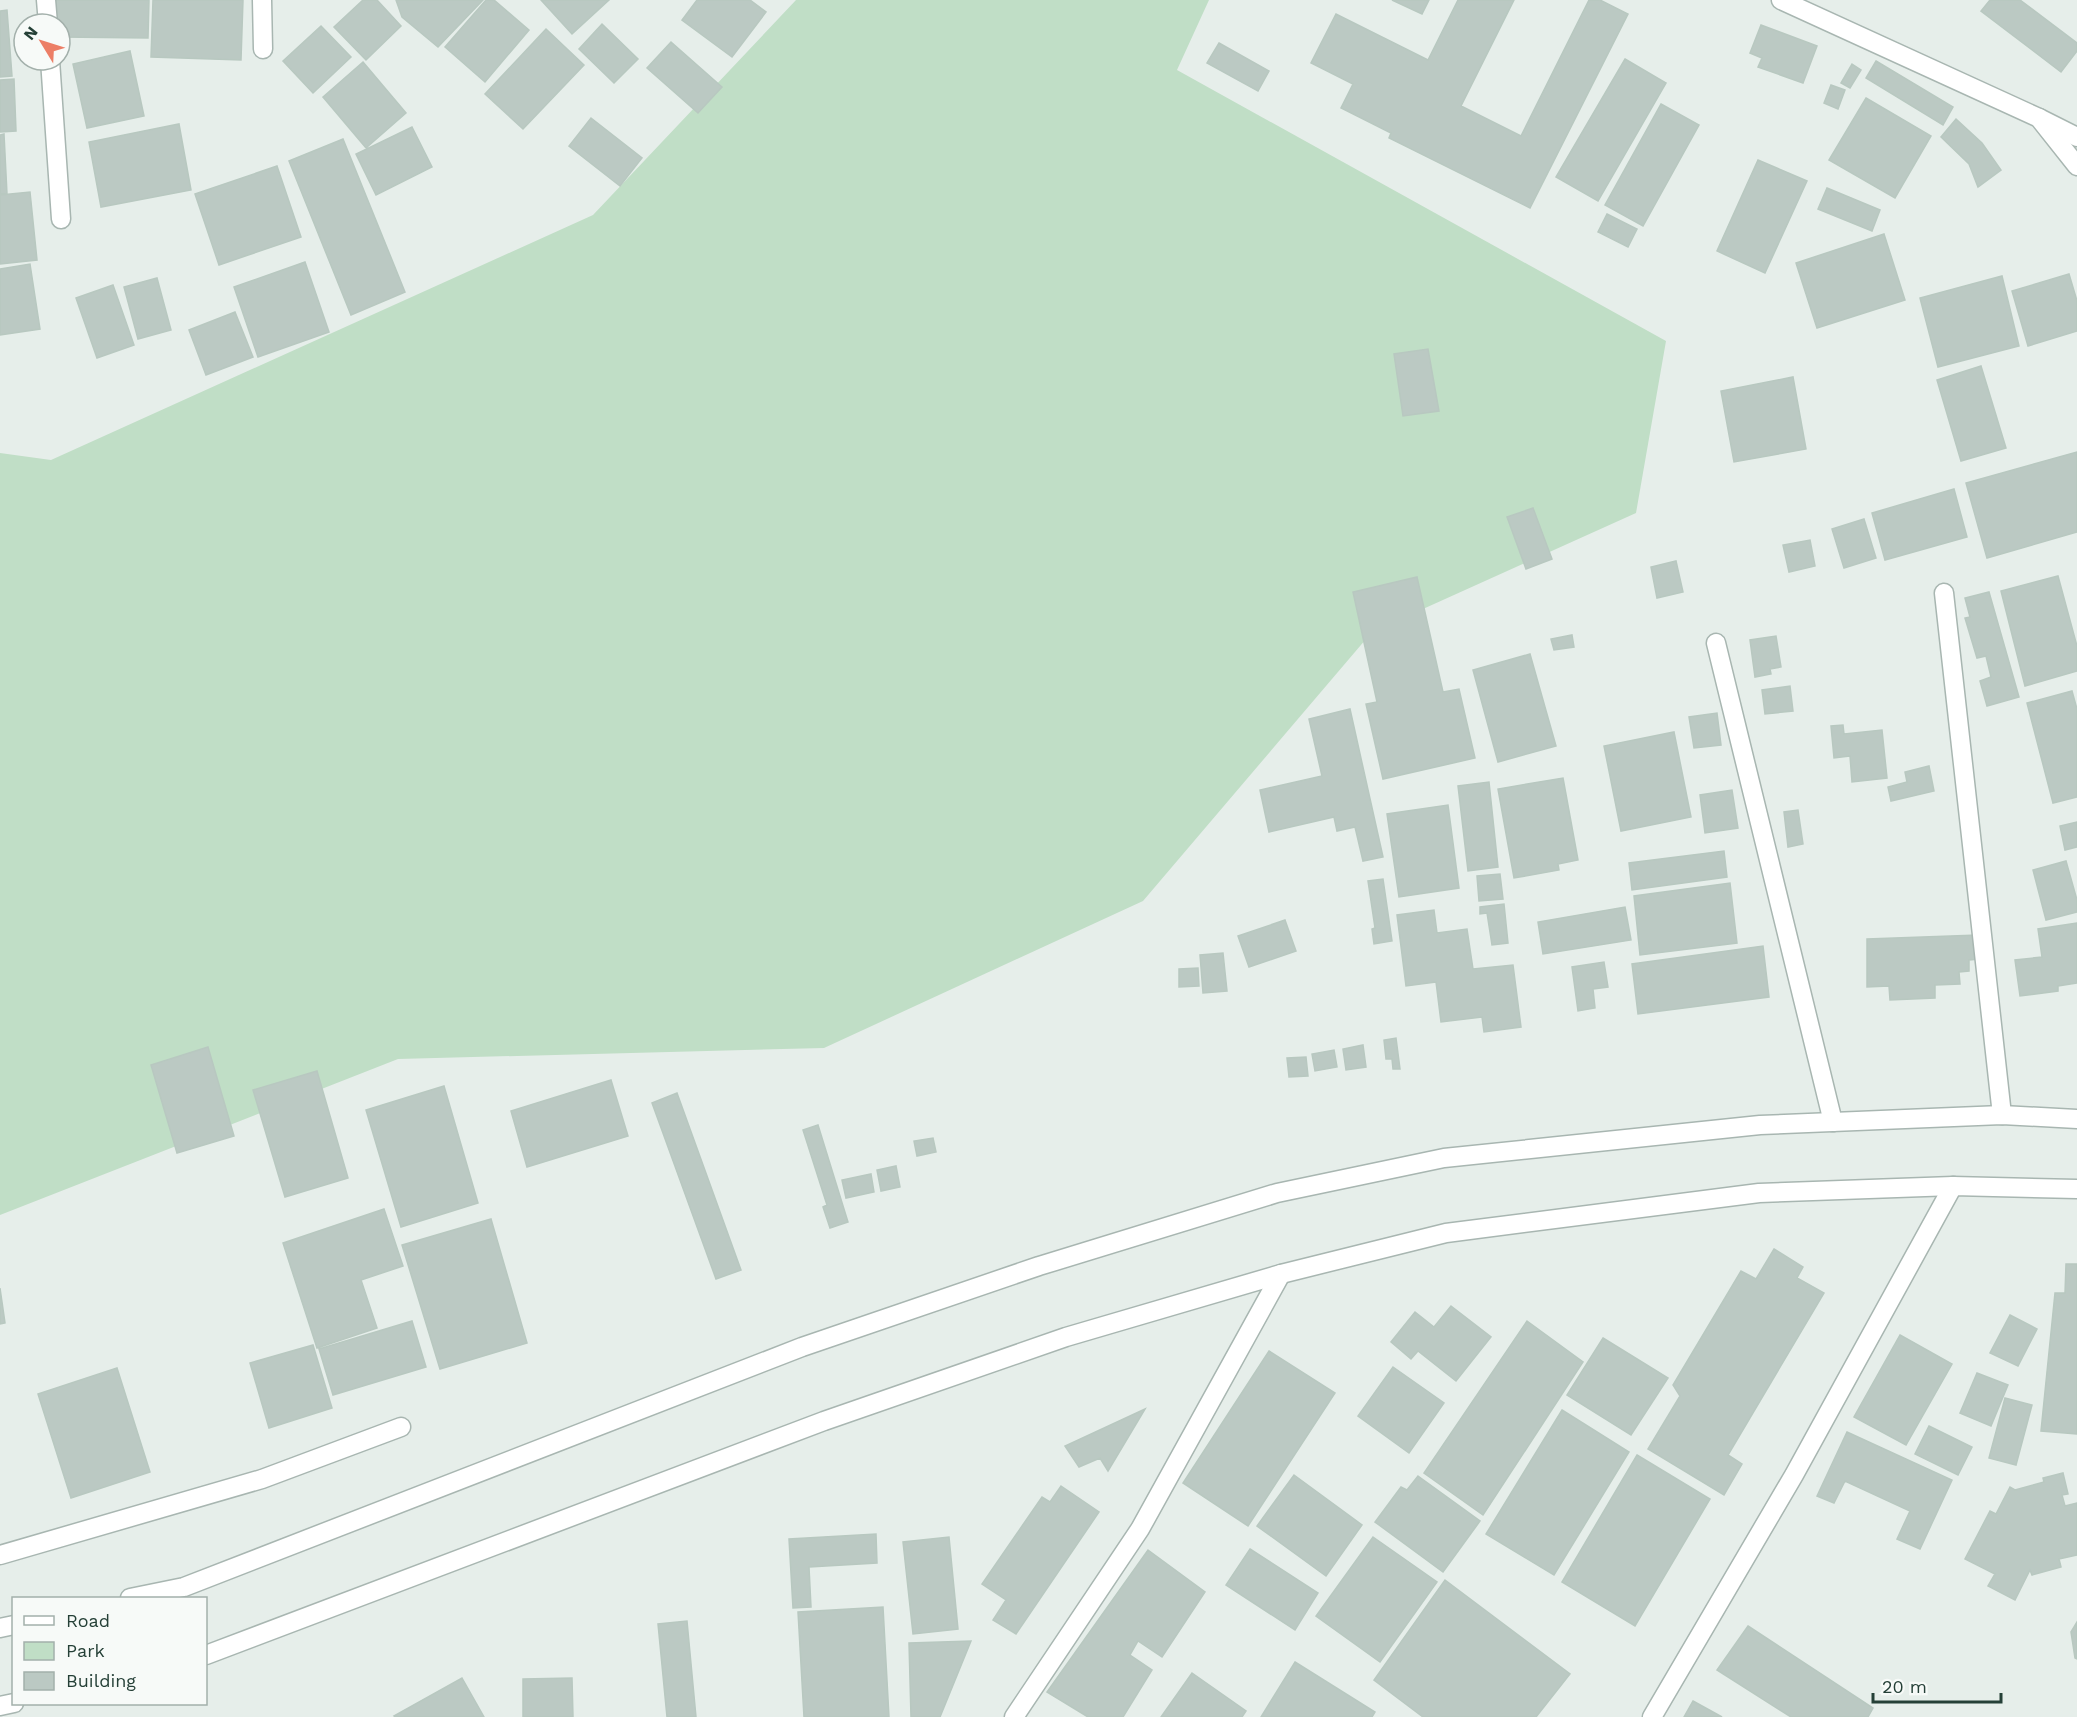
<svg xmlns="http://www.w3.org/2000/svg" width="2077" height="1717" font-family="'Work Sans',sans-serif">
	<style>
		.green { fill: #c0dec6 }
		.building { fill: #bbc9c3; stroke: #b8c8c0; stroke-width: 1.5 }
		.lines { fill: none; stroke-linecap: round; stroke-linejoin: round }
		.minor-casing { stroke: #a8b6b1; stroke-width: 21 }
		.tertiary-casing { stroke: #a8b6b1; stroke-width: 21 }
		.minor { stroke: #fff; stroke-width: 18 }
		.tertiary { stroke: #fff; stroke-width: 18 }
	</style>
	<rect width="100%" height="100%" fill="#e6eeea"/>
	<!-- green -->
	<path class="green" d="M796 0H1209L1177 70 1666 341 1636 513 1372 632 1143 901 824 1048 398 1059 0 1215V453L51 460 593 215Z"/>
	<!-- building -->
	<path class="building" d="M52 0H149L148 38 60 37V24H51Z
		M153 0H243L241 60 151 57Z
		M363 0H377L401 26 366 60 334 27Z
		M396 0H483L438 47 402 17Z
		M486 0H494L529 30 485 82 445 47Z
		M541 0H609L572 34Z
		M697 0H750L766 12 732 57 682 20Z
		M1392 0H1429L1422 14Z
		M1458 0H1514L1461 106 1521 136 1589 0H1600L1628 14 1530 208 1389 138 1391 133 1341 108 1353 84 1311 63 1336 14 1428 60Z
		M1990 0H2020L2077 43V51L2061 72 1981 11Z
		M7 10 12 76 0 77V11Z
		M602 24 638 59 614 83 579 49Z
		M1761 25 1817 46 1803 83 1758 67 1762 58 1750 53Z
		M321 26 351 57 313 93 283 61Z
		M546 29 584 65 523 129 485 94Z
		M671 42 722 87 698 113 647 68Z
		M1219 43 1269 71 1258 91 1207 63Z
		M130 51 144 116 87 128 73 64Z
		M1625 59 1666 83 1598 201 1556 177Z
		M1876 61 1953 107 1943 125 1866 78Z
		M363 62 406 113 366 148 323 97Z
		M1852 64 1861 70 1850 88 1841 83Z
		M14 79 16 131 0 132V80Z
		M1831 85 1845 90 1838 109 1824 103Z
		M1866 98 1931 136 1895 198 1829 160Z
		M1661 104 1699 125 1643 226 1605 205Z
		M591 118 642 158 620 186 569 146Z
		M1956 119 1982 143 2001 170 1978 187 1969 164 1941 137Z
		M179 124 191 190 101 207 89 142Z
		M412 127 432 167 376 195 356 154Z
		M4 134 7 194H0V135Z
		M343 139 405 292 351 315 289 161Z
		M1758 160 1807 181 1765 273 1717 251Z
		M277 166 301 237 219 265 195 194Z
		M1827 188 1880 210 1872 231 1818 209Z
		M30 192 37 260 0 264V195Z
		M1607 214 1637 229 1628 247 1598 232Z
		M1884 234 1905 300 1817 328 1796 263Z
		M305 262 329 332 258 357 234 287Z
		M30 264 40 329 0 335V269Z
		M2069 274 2077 301V331L2028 346 2012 291Z
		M2002 276 2019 346 1938 367 1920 298Z
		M157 278 171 330 138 339 124 287Z
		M113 285 134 345 97 358 76 298Z
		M235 312 253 357 206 375 189 330Z
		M1428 349 1439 411 1403 416 1394 354Z
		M1981 366 2006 448 1961 461 1937 380Z
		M1793 377 1806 449 1734 462 1721 391Z
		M2077 452V532L1987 558 1966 483Z
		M1954 489 1967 537 1885 560 1872 513Z
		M1533 508 1552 559 1526 569 1507 517Z
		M1864 519 1876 558 1844 568 1832 529Z
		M1810 540 1815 566 1789 572 1783 545Z
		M1676 561 1683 592 1657 598 1651 567Z
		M2058 576 2077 646V671L2025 686 2001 591Z
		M1417 577 1443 692 1459 689 1475 758 1383 779 1366 704 1377 702 1353 592Z
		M1989 592 2019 697 1987 706 1980 681 1991 677 1986 656 1977 658 1965 618 1970 617 1965 598Z
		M1572 635 1574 647 1554 650 1551 639Z
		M1776 636 1781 667 1770 669 1771 674 1755 677 1750 640Z
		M1530 654 1556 746 1498 762 1473 670Z
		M1790 686 1793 711 1765 714 1762 690Z
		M2072 691 2077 709V797L2053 803 2027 703Z
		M1350 709 1383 857 1363 861 1355 827 1337 831 1334 817 1269 832 1260 790 1322 776 1309 719Z
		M1717 713 1721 745 1694 748 1689 717Z
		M1843 725 1844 734 1882 730 1887 778 1852 782 1850 756 1834 758 1831 726Z
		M1674 732 1691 817 1621 831 1604 746Z
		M1929 766 1934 791 1891 801 1888 787 1907 782 1905 772Z
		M1563 778 1578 860 1558 864 1559 870 1514 878 1498 789Z
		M1489 782 1498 867 1468 871 1458 786Z
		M1732 790 1738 828 1705 833 1700 795Z
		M1448 805 1459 888 1399 897 1387 814Z
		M1798 810 1803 844 1788 847 1784 812Z
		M2077 822V847L2065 850 2060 826Z
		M1724 851 1727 877 1632 890 1629 863Z
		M2066 861 2077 900V912L2046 920 2033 870Z
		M1500 874 1503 899 1479 901 1477 876Z
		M1383 879 1392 941 1374 944 1372 929 1375 928 1368 881Z
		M1730 883 1737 943 1640 955 1634 896Z
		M1504 904 1508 943 1492 945 1487 913 1480 914V907Z
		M1625 907 1631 940 1543 954 1538 922Z
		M1434 910 1437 933 1467 929 1473 969 1513 965 1521 1027 1484 1032 1482 1017 1441 1022 1436 982 1406 986 1397 915Z
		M1285 920 1296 951 1249 967 1238 936Z
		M2077 923V983L2058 986V991L2020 996 2015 960 2042 957 2038 929Z
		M1978 935 1979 959 1969 960V971L1959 972 1960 984 1935 985V998L1890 1000 1889 986 1867 987V939Z
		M1763 946 1769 997 1638 1014 1632 964Z
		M1223 953 1227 991 1203 993 1200 955Z
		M1604 962 1608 987 1593 989 1595 1008 1578 1011 1572 967Z
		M1198 968 1199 986 1179 987V969Z
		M1396 1038 1400 1069H1393L1392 1059H1386L1384 1040Z
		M1363 1045 1366 1067 1346 1070 1343 1049Z
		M208 1047 234 1136 177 1153 151 1065Z
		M1334 1050 1337 1067 1315 1071 1312 1054Z
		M1306 1057 1308 1076 1289 1077 1287 1058Z
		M317 1071 348 1178 285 1197 253 1090Z
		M611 1080 628 1136 527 1167 511 1111Z
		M444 1086 478 1203 401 1227 366 1110Z
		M677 1093 741 1270 716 1279 652 1103Z
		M818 1125 848 1222 830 1228 823 1207 827 1205 803 1130Z
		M933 1138 936 1152 917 1156 914 1141Z
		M896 1166 900 1187 881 1191 877 1170Z
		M871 1174 874 1192 846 1198 842 1180Z
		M384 1209 403 1266 361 1280 377 1328 317 1348 283 1243Z
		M491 1219 527 1343 440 1369 402 1245Z
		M1774 1249 1803 1267 1797 1278 1824 1293 1728 1455 1742 1464 1724 1495 1648 1449 1680 1396 1673 1385 1741 1271 1756 1279Z
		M2066 1264H2077V1434L2041 1431 2055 1293H2065Z
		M0 1288 5 1323 0 1324Z
		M1451 1306 1491 1337 1456 1381 1418 1351 1411 1359 1391 1342 1415 1312 1434 1327Z
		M2010 1315 2037 1329 2018 1366 1990 1353Z
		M412 1321 426 1367 333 1395 319 1349Z
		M1527 1321 1583 1362 1483 1515 1424 1473Z
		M1900 1335 1952 1364 1906 1445 1854 1417Z
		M1603 1338 1668 1378 1631 1435 1567 1395Z
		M313 1345 332 1408 269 1428 250 1363Z
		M1269 1351 1335 1393 1248 1526 1183 1483Z
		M1393 1367 1444 1403 1409 1453 1358 1416Z
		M117 1368 150 1472 71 1498 38 1394Z
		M1977 1373 2008 1385 1991 1426 1960 1413Z
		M2005 1398 2032 1405 2016 1465 1989 1458Z
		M1145 1409 1108 1471 1100 1458 1079 1467 1065 1446Z
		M1562 1410 1629 1452 1554 1575 1486 1534Z
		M1929 1426 1972 1447 1958 1475 1915 1454Z
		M1847 1432 1952 1480 1920 1549 1897 1539 1910 1511 1845 1481 1834 1503 1817 1496Z
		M1637 1455 1710 1499 1635 1626 1562 1582Z
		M2063 1473 2068 1494 2062 1495 2065 1506 2077 1503V1555L2059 1559 2061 1567 2032 1575 2030 1570 2015 1600 1988 1586 1995 1574 1965 1559 1990 1511 1996 1514 2010 1487 2015 1490 2044 1482 2043 1478Z
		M1294 1475 1362 1525 1326 1576 1257 1526Z
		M1418 1476 1480 1521 1443 1572 1375 1522 1401 1487 1407 1490Z
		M1061 1486 1099 1512 1016 1634 993 1620 1006 1600 982 1584 1042 1497 1050 1502Z
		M876 1534 877 1563 809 1567 811 1607 793 1608 789 1539Z
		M949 1537 958 1629 913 1634 903 1542Z
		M1373 1537 1437 1582 1380 1662 1316 1616Z
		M1250 1549 1318 1593 1295 1630 1226 1585Z
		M1148 1550 1205 1592 1162 1657 1138 1641 1130 1655 1152 1670 1123 1717H1088L1047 1692Z
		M1445 1580 1570 1674 1536 1717H1423L1374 1680Z
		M883 1607 889 1717H804L798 1612Z
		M687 1621 696 1717H667L658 1624Z
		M2077 1622V1659L2075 1658 2071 1632Z
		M1748 1626 1873 1708 1868 1717H1791L1717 1670Z
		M971 1641 940 1717H911L909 1643Z
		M1295 1662 1375 1712 1372 1717H1261Z
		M1192 1673 1246 1711 1242 1717H1161Z
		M462 1678 484 1717H395L394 1716Z
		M572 1678 573 1717H523V1679Z
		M1693 1701 1722 1717H1684Z"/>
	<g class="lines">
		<defs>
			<path id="minor" d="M46 0 48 24
				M262 0 263 49
				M50 60 61 219
				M2039 118 2077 137
				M1944 593 2002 1115
				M1716 643 1833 1122
				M0 1555 262 1479 401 1427
				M1014 1717 1140 1529 1281 1274
				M1652 1717 1794 1475 1953 1186"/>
			<path id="tertiary" d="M1781 0 2039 118 2077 166
				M130 1598 184 1587 802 1347 1039 1266 1277 1193 1444 1158 1760 1125 2002 1115 2077 1119
				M0 1628 14 1625
				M206 1655 824 1421 1066 1337 1281 1274 1446 1233 1759 1193 1953 1186 2077 1189
				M0 1706 14 1703"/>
		</defs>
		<!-- minor casing -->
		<use href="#minor" class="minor-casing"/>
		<!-- tertiary casing -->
		<use href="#tertiary" class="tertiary-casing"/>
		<!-- minor -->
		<use href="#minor" class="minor"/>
		<!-- tertiary -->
		<use href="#tertiary" class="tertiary"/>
	</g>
	<!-- legend -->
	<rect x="12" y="1597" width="195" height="108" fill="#f7faf8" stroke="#a3b0ab" stroke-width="1.5"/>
	<rect x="24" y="1616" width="30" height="9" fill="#ffffff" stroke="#a3b0ab" stroke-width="1.5"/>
	<text x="66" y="1627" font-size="18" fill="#254037">Road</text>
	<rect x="24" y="1642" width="30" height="18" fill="#c0dec6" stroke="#a3b0ab" stroke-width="1.5"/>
	<text x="66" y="1657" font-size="18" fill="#254037">Park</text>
	<rect x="24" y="1672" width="30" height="18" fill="#bbc9c3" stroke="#a3b0ab" stroke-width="1.5"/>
	<text x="66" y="1687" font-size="18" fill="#254037">Building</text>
	<!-- north arrow -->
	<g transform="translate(42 42) rotate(308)"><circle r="28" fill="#f7faf8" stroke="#a3b0ab" stroke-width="1.5"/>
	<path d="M0-4.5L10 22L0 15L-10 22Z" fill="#ec7e66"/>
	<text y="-9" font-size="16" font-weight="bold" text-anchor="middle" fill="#254037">N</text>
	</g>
	<!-- scale -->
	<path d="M1873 1693v9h128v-9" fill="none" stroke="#254037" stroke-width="3"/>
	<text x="1882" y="1693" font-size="18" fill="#254037" stroke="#f7faf8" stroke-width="4.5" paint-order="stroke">20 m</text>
</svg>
